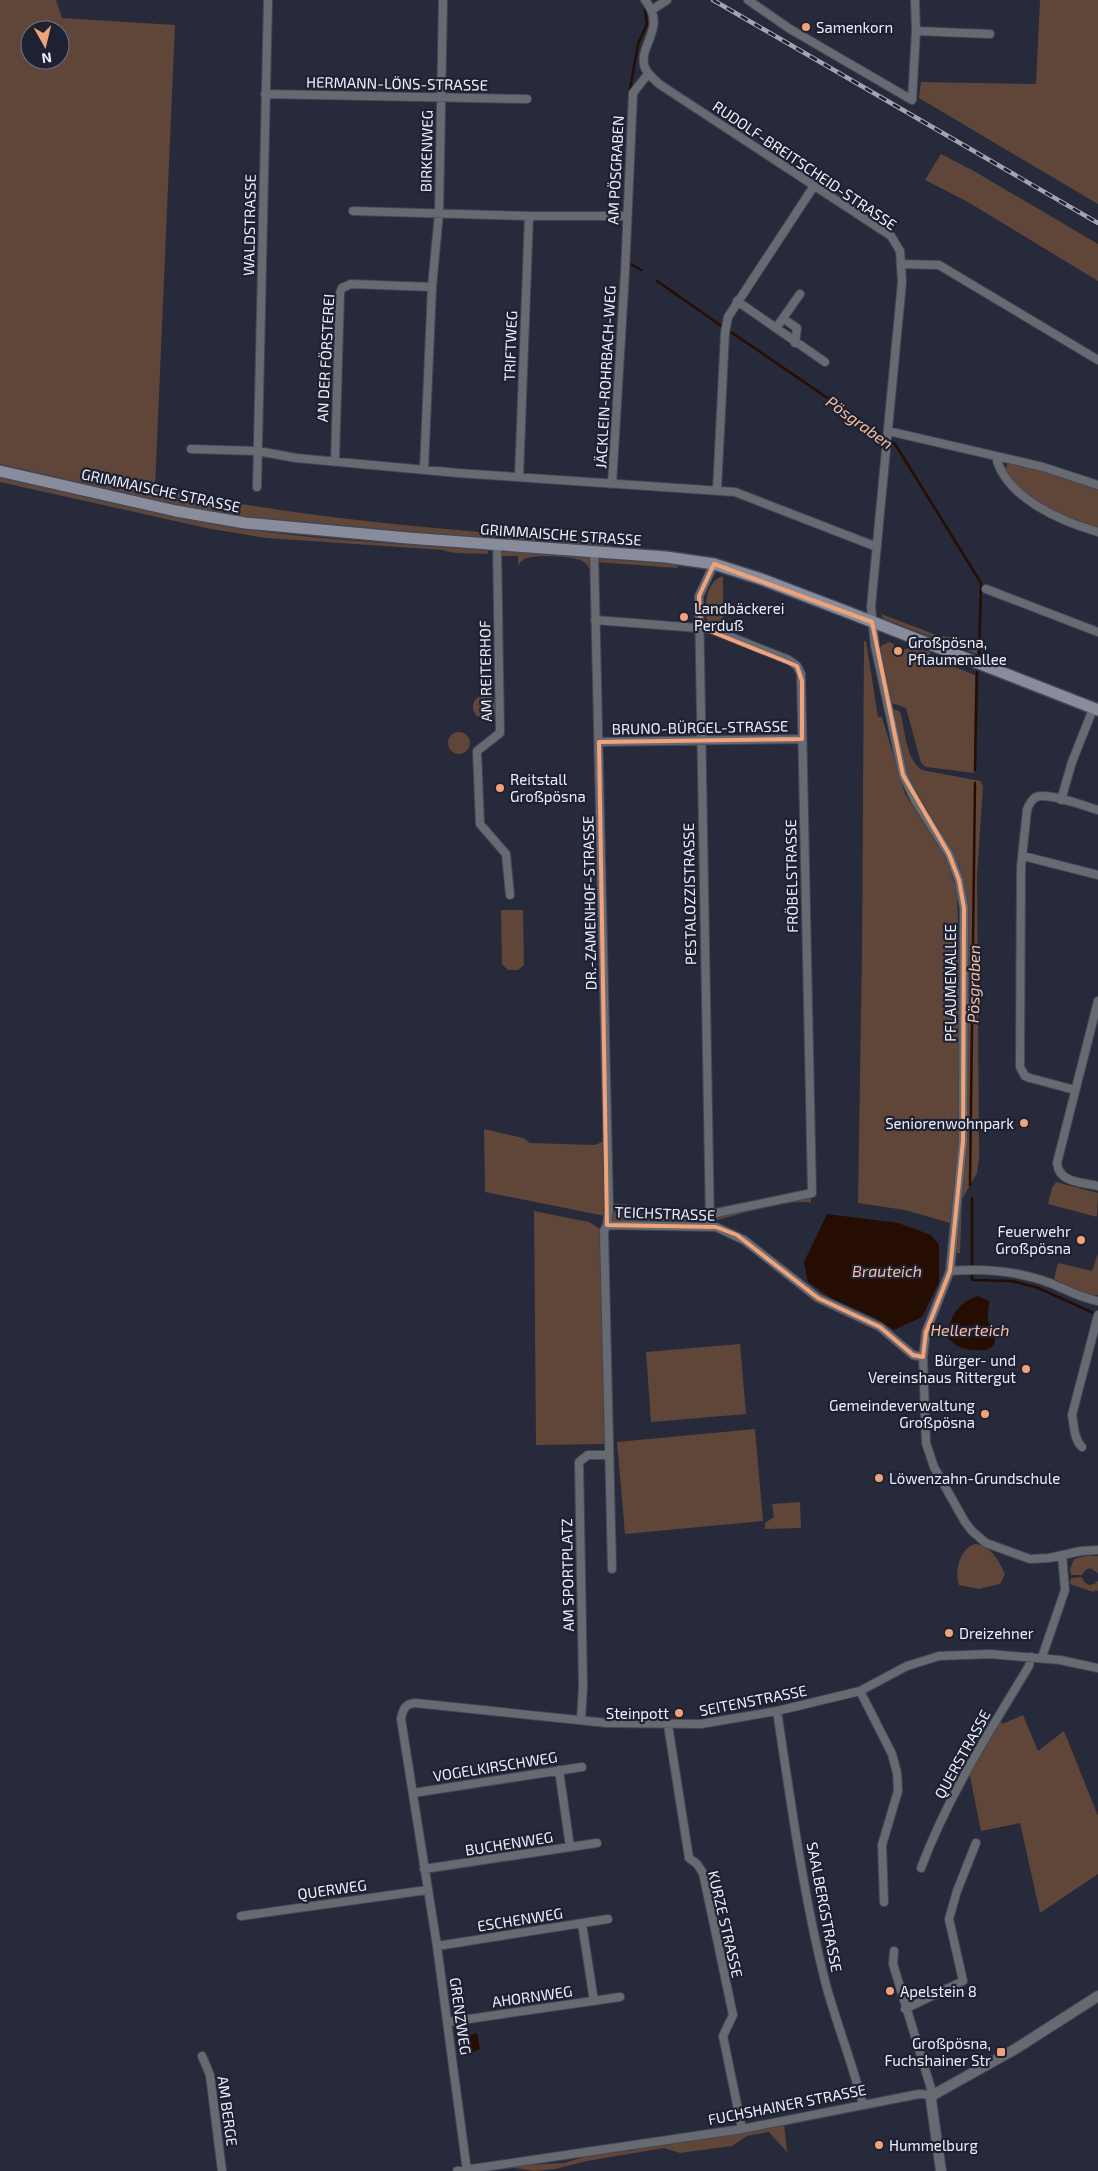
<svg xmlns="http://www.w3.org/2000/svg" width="1098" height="2171" font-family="'Exo 2',sans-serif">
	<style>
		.green { fill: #5f4639; fill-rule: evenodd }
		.water { fill: #250d02 }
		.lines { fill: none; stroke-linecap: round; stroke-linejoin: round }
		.stream { stroke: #250d02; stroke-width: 2.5 }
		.minor-casing { stroke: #434656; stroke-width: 10 }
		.tertiary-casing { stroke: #434656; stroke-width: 12 }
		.secondary-casing { stroke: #434656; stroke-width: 14 }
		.minor { stroke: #686a72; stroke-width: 8 }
		.tertiary { stroke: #686a72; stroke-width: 10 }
		.secondary { stroke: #898c9a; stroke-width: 11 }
		.rail-casing { stroke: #a2a5b2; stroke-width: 4.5 }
		.rail { stroke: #1d2131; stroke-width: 2.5; stroke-dasharray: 8; stroke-linecap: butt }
		.marked { fill: none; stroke: #f0a279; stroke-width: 4; stroke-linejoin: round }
		.poi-dot { fill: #f0a279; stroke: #1d2131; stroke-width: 2 }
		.labels { text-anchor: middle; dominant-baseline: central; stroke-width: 4.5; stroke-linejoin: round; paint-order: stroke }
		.poi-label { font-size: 15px; fill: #eceffa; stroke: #1d2131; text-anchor: start }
		.street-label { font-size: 15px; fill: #eceffa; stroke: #1d2131 }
		.water-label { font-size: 16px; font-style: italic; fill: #f7bea1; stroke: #1d2131 }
	</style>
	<rect width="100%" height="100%" fill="#272a3b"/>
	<!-- green -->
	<path class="green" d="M0 0H56L62 18 175 25 155 488C305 519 458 532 611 541L610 547 330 528 250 518 162 502 0 464ZM30 30H60V60H30Z
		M1040 0H1098V204L919 98 921 82 1036 84Z
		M941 154 972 170 1098 244V281L968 202 925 180Z
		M1008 462 1043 469 1098 487V529C1061 517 1030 502 1004 473Z
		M0 476C88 496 177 520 266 532 340 541 414 545 488 550V554C475 553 454 555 443 550L266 538 211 529 0 482Z
		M502 551 587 556 592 564 605 1144 603 1145 605 1149V1216L485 1192 484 1129 523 1138 530 1143 595 1145 602 1142 603 1137 590 570C588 566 586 563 582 561 573 556 537 555 527 558 523 559 521 562 518 565V556H500Z
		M601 557 678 564 677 568 596 562Z
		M723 576V621L715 625 707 621C704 606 706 581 723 576Z
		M881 614 939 636 978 639 977 654 884 619Z
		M864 641H866L878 717H882L905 794 946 858 957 891 959 955V1148L950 1223 905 1210 858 1203 862 951Z
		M889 642 894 644V652H901L902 650 909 648 931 652 929 657 975 675 974 773 926 767 921 763 906 708 892 703 880 651 881 646Z
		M473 707a12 12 0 1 1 24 0a12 12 0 1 1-24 0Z
		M893 709 899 711 901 714C905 732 906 760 922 770L980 781 983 786 977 875 979 1158 977 1173 962 1199 960 1253H955L966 1154 965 892 959 865 912 788 907 776Z
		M448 743a11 11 0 1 1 22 0a11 11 0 1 1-22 0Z
		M501 910H523L524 965 518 970H508L502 964Z
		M1056 1182 1098 1193 1097 1217 1048 1204 1052 1188Z
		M801 1198H811V1203C793 1198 737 1215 717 1220L716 1216Z
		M611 1203 649 1207V1211L612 1208Z
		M534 1211 589 1222 600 1229 605 1397C601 1407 606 1431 606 1444L536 1445Z
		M613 1211 702 1220V1222L657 1224 614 1222 612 1218Z
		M1098 1253V1295L1088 1296 1054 1279 1058 1263 1092 1271Z
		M740 1344 746 1414 651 1422 646 1352Z
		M755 1429 763 1521 625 1534 617 1442Z
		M800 1502 801 1528 765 1529V1523L774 1517 772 1504Z
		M975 1544C991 1545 999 1561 1005 1574L1000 1584 979 1589 959 1585C954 1572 960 1548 975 1544Z
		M1085 1556H1098V1573L1090 1568 1086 1570 1082 1575H1071L1070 1569 1074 1559Z
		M1082 1577 1084 1582 1089 1585 1094 1584 1098 1581V1591L1095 1590 1094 1592 1070 1584 1071 1578Z
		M1023 1715 1038 1751 1064 1731 1098 1816V1874L1040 1913 1020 1823 981 1831 969 1771 1001 1719 1002 1724Z
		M784 2124 787 2152 769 2132 747 2136 732 2146 680 2153 664 2148 587 2161 555 2169 534 2171 515 2168 480 2171 524 2165 564 2163 600 2152 615 2150 631 2151 652 2145 733 2134Z"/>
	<!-- water -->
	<path class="water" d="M827 1214 898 1223 931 1235 939 1245V1282L922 1317 894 1330 875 1318 831 1298 808 1282 804 1262Z
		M978 1296 989 1301C989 1307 987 1315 988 1321 990 1326 994 1331 995 1336 997 1350 984 1351 974 1350 962 1350 954 1345 947 1337 949 1317 959 1302 978 1296Z
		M477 2033 480 2049 470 2053 468 2050 467 2036Z"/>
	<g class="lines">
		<!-- stream -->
		<path class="stream" d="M629 95 638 44 647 24 645 10
			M631 264 641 270
			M657 281 723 327
			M728 330 895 444 981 583 979 657
			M975 770 977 671
			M970 1185 975 783
			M972 1198V1280L1012 1281 1038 1288 1096 1314"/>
		<defs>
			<path id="minor" d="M645 0C667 27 640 43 644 65 646 73 653 78 659 84L891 236 900 251 902 282 871 607 875 646 903 775 915 800 949 854 959 880 964 908 963 1141 950 1271 926 1332 923 1357 926 1443 934 1467 965 1522 972 1531 986 1543 1030 1559 1049 1558 1081 1551 1098 1550
				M748 0 790 29 912 100 916 31 915 0
				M652 10 667 0
				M916 31 990 34
				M265 94 527 99
				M353 211 529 216H627
				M902 264 939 265 1098 360
				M737 301 825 362
				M784 319 797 328 795 343
				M776 328 800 294
				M888 431 1043 467 1098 485
				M191 449 258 451 296 458 458 473 735 492 877 547
				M996 457C1006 498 1061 521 1098 532
				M335 461 340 293 342 288 351 284 432 287
				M424 469 432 287 439 213 443 0
				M519 477 529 216
				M612 484 625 272 633 93 648 74
				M257 487 268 0
				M717 490 725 333 728 317 814 186
				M497 545 500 733 477 751 480 824 506 854 510 895
				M594 551 609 1209 607 1225 604 1231 612 1569
				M986 589 1098 632
				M595 620 711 629 789 660 797 666 801 674 812 1193 711 1214
				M599 742 802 739
				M1061 800 1072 762 1093 709
				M1023 856 1098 875
				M1098 1001 1057 1163C1059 1183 1081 1182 1098 1186
				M1075 1090 1030 1078 1025 1076 1020 1067 1021 867 1027 810C1029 804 1031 800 1036 797 1048 792 1085 806 1098 810
				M607 1225 716 1227 744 1240 818 1298 880 1327 913 1355 923 1357
				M710 1226 699 602V596L714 564
				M950 1271C985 1268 1018 1271 1050 1283 1067 1290 1081 1298 1098 1301
				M1082 1447C1074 1440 1074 1425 1072 1415L1098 1315
				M1042 1657 1065 1590 1062 1555
				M860 1691 892 1754 897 1773 898 1791 882 1845 884 1902
				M777 1711C791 1802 803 1895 826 1985 837 2025 853 2065 863 2105
				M581 1720 583 1686 579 1462 588 1455H609
				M668 1725 689 1858 697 1864 703 1873 733 2015 723 2036 742 2129
				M559 1770 570 1847
				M413 1793 582 1767
				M921 1868C948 1796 989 1732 1029 1666L1031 1657
				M424 1869 597 1843
				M241 1916 427 1890
				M582 1924 594 2001
				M437 1946 608 1919
				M905 2009 963 1981 949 1919 957 1891 976 1843
				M448 2022 620 1997
				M202 2056 210 2075 222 2171
				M457 2171 742 2129 919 2094 933 2095 893 1964 894 1951
				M467 2171 437 1946 401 1719C403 1709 405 1704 415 1703L607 1723 701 1724 777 1711 860 1691 907 1666 939 1656 990 1654 1060 1660 1098 1668"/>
			<path id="tertiary" d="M941 2171 931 2100 933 2095 1017 2048 1098 1996"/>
			<path id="secondary" d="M0 471 176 511 245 523 408 538 666 557 714 564 761 579 850 613 1098 710"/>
		</defs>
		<!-- minor casing -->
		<use href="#minor" class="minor-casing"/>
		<!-- tertiary casing -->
		<use href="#tertiary" class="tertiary-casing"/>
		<!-- secondary casing -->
		<use href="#secondary" class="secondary-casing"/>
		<!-- minor -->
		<use href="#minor" class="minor"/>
		<!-- tertiary -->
		<use href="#tertiary" class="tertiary"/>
		<!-- secondary -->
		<use href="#secondary" class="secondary"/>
		<defs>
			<path id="rail" d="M713 0 1098 223"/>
		</defs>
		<!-- rail casing -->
		<use href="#rail" class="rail-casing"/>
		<!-- rail -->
		<use href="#rail" class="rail"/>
	</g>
	<!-- marked area -->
	<path class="marked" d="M714 564 872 622 903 775 949 854 959 880 964 908 963 1141 950 1271 926 1332 923 1357 913 1355 880 1327 818 1298 737 1235 716 1227 607 1225 599 742 802 739V681L797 666 700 627 699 596Z"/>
	<!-- markers -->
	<g class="poi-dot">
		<circle cx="806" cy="27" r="5"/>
		<circle cx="684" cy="617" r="5"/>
		<circle cx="898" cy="651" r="5"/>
		<circle cx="500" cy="788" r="5"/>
		<circle cx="1024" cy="1123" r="5"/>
		<circle cx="1081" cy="1240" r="5"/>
		<circle cx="1026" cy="1369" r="5"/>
		<circle cx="985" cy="1414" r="5"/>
		<circle cx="879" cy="1478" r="5"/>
		<circle cx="949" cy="1633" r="5"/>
		<circle cx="679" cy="1713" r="5"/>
		<circle cx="890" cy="1991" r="5"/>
		<rect x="996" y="2047" width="10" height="10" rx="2.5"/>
		<circle cx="879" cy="2145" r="5"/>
	</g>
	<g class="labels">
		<!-- poi labels -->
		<g class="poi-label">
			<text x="816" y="27">Samenkorn</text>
			<text x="694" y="608">Landbäckerei<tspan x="694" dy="17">Perduß</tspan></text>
			<text x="908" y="642">Großpösna,<tspan x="908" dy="17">Pflaumenallee</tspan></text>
			<text x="510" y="779">Reitstall<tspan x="510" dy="17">Großpösna</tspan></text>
			<text x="1014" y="1123" text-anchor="end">Seniorenwohnpark</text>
			<text x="1071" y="1231" text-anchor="end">Feuerwehr<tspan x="1071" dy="17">Großpösna</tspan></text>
			<text x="1016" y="1360" text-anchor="end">Bürger- und<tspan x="1016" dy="17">Vereinshaus Rittergut</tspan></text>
			<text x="975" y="1405" text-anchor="end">Gemeindeverwaltung<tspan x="975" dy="17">Großpösna</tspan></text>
			<text x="889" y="1478">Löwenzahn-Grundschule</text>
			<text x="959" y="1633">Dreizehner</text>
			<text x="669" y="1713" text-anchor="end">Steinpott</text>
			<text x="900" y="1991">Apelstein 8</text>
			<text x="991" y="2043" text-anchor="end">Großpösna,<tspan x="991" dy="17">Fuchshainer Str</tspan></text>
			<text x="889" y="2145">Hummelburg</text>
		</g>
		<!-- street labels -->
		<g class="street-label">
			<text transform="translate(397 83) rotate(1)">HERMANN-LÖNS-STRASSE</text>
			<text transform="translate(426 151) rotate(-89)">BIRKENWEG</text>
			<text transform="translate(805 165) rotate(34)">RUDOLF-BREITSCHEID-STRASSE</text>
			<text transform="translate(615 170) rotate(-87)">AM PÖSGRABEN</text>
			<text transform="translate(249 225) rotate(-89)">WALDSTRASSE</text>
			<text transform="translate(510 346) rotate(-88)">TRIFTWEG</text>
			<text transform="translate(325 358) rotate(-87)">AN DER FÖRSTEREI</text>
			<text transform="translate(605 377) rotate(-87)">JÄCKLEIN-ROHRBACH-WEG</text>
			<text transform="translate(161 490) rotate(12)">GRIMMAISCHE STRASSE</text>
			<text transform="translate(561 534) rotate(4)">GRIMMAISCHE STRASSE</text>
			<text transform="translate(485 671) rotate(-91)">AM REITERHOF</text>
			<text transform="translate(700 727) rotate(-1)">BRUNO-BÜRGEL-STRASSE</text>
			<text transform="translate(791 876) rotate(-91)">FRÖBELSTRASSE</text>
			<text transform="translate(689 894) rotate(-91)">PESTALOZZISTRASSE</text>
			<text transform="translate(589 903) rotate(-91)">DR.-ZAMENHOF-STRASSE</text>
			<text transform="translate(950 983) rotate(-90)">PFLAUMENALLEE</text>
			<text transform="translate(665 1213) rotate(2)">TEICHSTRASSE</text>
			<text transform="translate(567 1575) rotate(-91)">AM SPORTPLATZ</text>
			<text transform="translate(753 1700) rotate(-11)">SEITENSTRASSE</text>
			<text transform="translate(962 1754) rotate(-61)">QUERSTRASSE</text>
			<text transform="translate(495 1766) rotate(-9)">VOGELKIRSCHWEG</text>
			<text transform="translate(509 1843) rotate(-9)">BUCHENWEG</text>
			<text transform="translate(332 1889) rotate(-8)">QUERWEG</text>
			<text transform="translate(825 1907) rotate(79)">SAALBERGSTRASSE</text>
			<text transform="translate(520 1919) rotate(-9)">ESCHENWEG</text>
			<text transform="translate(726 1924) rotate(77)">KURZE STRASSE</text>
			<text transform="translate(532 1996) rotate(-8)">AHORNWEG</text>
			<text transform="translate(461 2016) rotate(82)">GRENZWEG</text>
			<text transform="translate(787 2104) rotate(-11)">FUCHSHAINER STRASSE</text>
			<text transform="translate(228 2111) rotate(82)">AM BERGE</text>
		</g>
		<!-- water labels -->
		<g class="water-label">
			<text transform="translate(860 422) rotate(36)">Pösgraben</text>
			<text transform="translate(973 984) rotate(-89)">Pösgraben</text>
			<text x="887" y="1270">Brauteich</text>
			<text x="970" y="1329">Hellerteich</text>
		</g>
	</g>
	<!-- north arrow -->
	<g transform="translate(45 45) rotate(172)"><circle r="24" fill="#1d2131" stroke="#707381"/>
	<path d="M0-4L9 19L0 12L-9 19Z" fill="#f0a279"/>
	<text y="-8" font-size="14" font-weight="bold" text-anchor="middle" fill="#eceffa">N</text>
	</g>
</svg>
